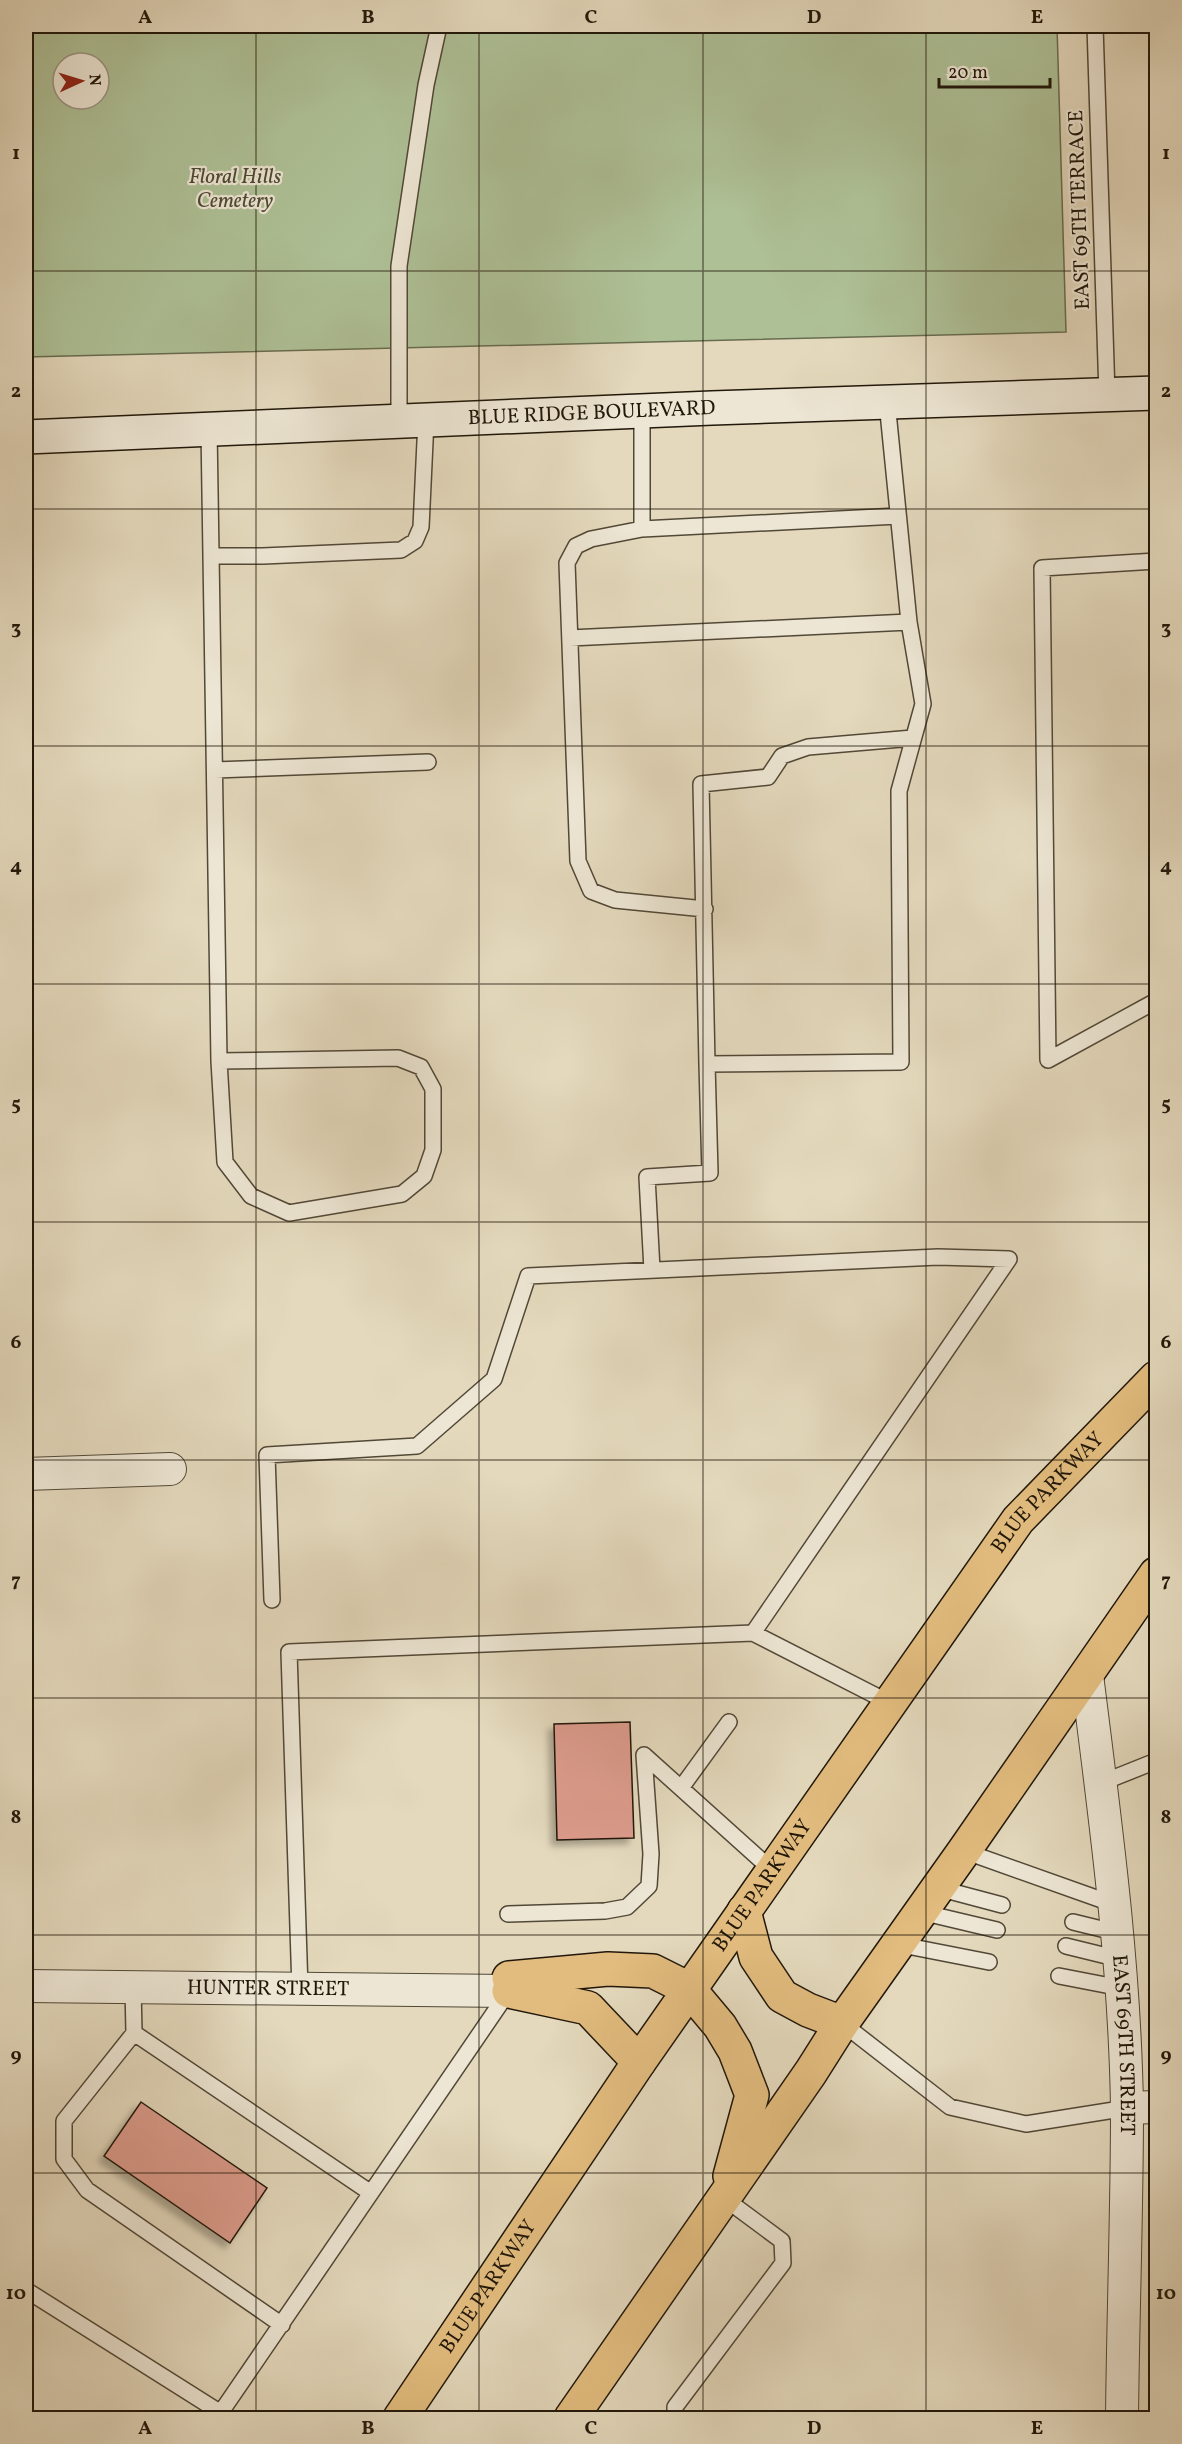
<svg xmlns="http://www.w3.org/2000/svg" width="1182" height="2444" font-family="Vollkorn,serif">
	<style>
		.green { fill: #aec096; stroke: #686c50; stroke-width: 1.5; fill-rule: evenodd }
		.building { fill: #dc9b8c; stroke: #21170a; stroke-width: 1.5; filter: url(#shadow) }
		.lines { fill: none; stroke-linecap: round; stroke-linejoin: round }
		.service-casing { stroke: #524837; stroke-width: 18 }
		.minor-casing { stroke: #524837; stroke-width: 34 }
		.secondary-casing { stroke: #21170a; stroke-width: 36 }
		.trunk-casing { stroke: #21170a; stroke-width: 36 }
		.service { stroke: #ede6d4; stroke-width: 15 }
		.minor { stroke: #ede6d4; stroke-width: 32 }
		.secondary { stroke: #ede6d4; stroke-width: 33 }
		.trunk { stroke: #e2bc7e; stroke-width: 33 }
		.grid { fill: none; stroke: #21170a; stroke-width: 1.5; stroke-opacity: 0.55 }
		.labels { text-anchor: middle; dominant-baseline: central; stroke-width: 4.5; stroke-linejoin: round; paint-order: stroke }
		.park-label { font-size: 21px; font-style: italic; fill: #4b4a34; stroke: #ede6d4 }
		.street-label { font-size: 21px; fill: #21170a; stroke: #ede6d4 }
		.neatline { fill: none; stroke: #21170a; stroke-width: 2 }
		.grid-label { font-size: 20px; text-anchor: middle; font-weight: bold; fill: #21170a }
	</style>
	<defs>
		<filter id="shadow"><feDropShadow dx="-5.5" dy="5.5" stdDeviation="3" flood-color="#0004"/></filter>
	</defs>
	<rect width="100%" height="100%" fill="#e4d9bd"/>
	<filter id="stains"><feTurbulence type="fractalNoise" baseFrequency=".00333" numOctaves="4"/><feColorMatrix values="0 0 0 0 .2 0 0 0 0 .09 0 0 0 0 .02 0 0 0 .5 -.17"/></filter>
	<radialGradient id="worn" r=".72"><stop offset=".6" stop-color="#630" stop-opacity="0"/><stop offset="1" stop-color="#630" stop-opacity=".3"/></radialGradient>
	<!-- green -->
	<path class="green" d="M26 26H1057L1066 332 26 357ZM63 63H99V99H63Z"/>
	<!-- building -->
	<path class="building" d="M630 1722 634 1838 557 1840 554 1724Z
		M141 2102 267 2188 230 2243 104 2156Z"/>
	<g class="lines">
		<defs>
			<path id="service" d="M1095 26 1107 394
				M887 402 909 622 923 704 899 791 901 1062 707 1064 701 784 768 777 782 756 808 747 913 738
				M642 411V529L898 516
				M399 421V266L426 85 439 26
				M209 429 219 1061 225 1162 251 1196 289 1213 402 1194 424 1176 433 1150V1089L421 1067 398 1058 219 1061
				M642 529 591 539 576 546 567 563 578 861 591 891 615 900 705 909
				M211 556H263L401 550 415 541 421 527 426 420
				M1156 561 1042 568 1048 1060 1156 1001
				M570 638 909 622
				M215 770 428 762
				M652 1270 647 1177 710 1173 707 1064
				M272 1600 267 1455 417 1446 494 1379 528 1276 938 1257 1009 1259 753 1633
				M644 1755 772 1870
				M1101 1783 1156 1761
				M681 1788 729 1722
				M964 1851 1116 1905
				M938 1888 1002 1905
				M921 1912 997 1930
				M508 1914 605 1911 627 1907 649 1886 651 1854 644 1755
				M1073 1922 1118 1933
				M897 1944 989 1962
				M1066 1946 1119 1959
				M1059 1976 1121 1988
				M133 1987 134 2033 64 2121V2159L87 2190 282 2325
				M300 1989 289 1652 753 1633 890 1703
				M842 2023 950 2107 1026 2124 1127 2108
				M134 2033 371 2193
				M26 2290 221 2413
				M217 2418 509 1991
				M675 2418V2407L783 2263 782 2241 724 2198"/>
			<g id="minor">
				<path d="M26 1474 170 1469"/>
				<path id="s1" d="M1087 1675C1105 1819 1125 1963 1127 2109 1127 2212 1123 2316 1122 2418"/>
				<path id="s2" d="M26 1986 509 1991"/>
				<path d="M1127 2108 1156 2107"/>
			</g>
			<g id="secondary">
				<path id="s3" d="M26 437 712 408 1156 393"/>
			</g>
			<g id="trunk">
				<path d="M744 1911 756 1957 782 1996 808 2010 842 2023"/>
				<path d="M509 1978 608 1969 653 1971 689 1989 720 2026 735 2051 752 2095 730 2176"/>
				<path d="M509 1991 588 2008 639 2062"/>
				<path id="s4" d="M400 2418 639 2062 1018 1520 1156 1378"/>
				<path d="M571 2418 811 2072 842 2023 964 1851 1156 1574"/>
			</g>
		</defs>
		<!-- service casing -->
		<use href="#service" class="service-casing"/>
		<!-- minor casing -->
		<use href="#minor" class="minor-casing"/>
		<!-- secondary casing -->
		<use href="#secondary" class="secondary-casing"/>
		<!-- trunk casing -->
		<use href="#trunk" class="trunk-casing"/>
		<!-- service -->
		<use href="#service" class="service"/>
		<!-- minor -->
		<use href="#minor" class="minor"/>
		<!-- secondary -->
		<use href="#secondary" class="secondary"/>
		<!-- trunk -->
		<use href="#trunk" class="trunk"/>
	</g>
	<!-- grid -->
	<path class="grid" d="M256 26V2418M479 26V2418M703 26V2418M926 26V2418M26 271H1156M26 509H1156M26 746H1156M26 984H1156M26 1222H1156M26 1460H1156M26 1698H1156M26 1935H1156M26 2173H1156"/>
	<g class="labels">
		<!-- park labels -->
		<g class="park-label">
			<text x="235" y="177">Floral Hills<tspan x="235" dy="24">Cemetery</tspan></text>
		</g>
		<!-- street labels -->
		<g class="street-label">
			<text transform="translate(1080 210) rotate(-92)">EAST 69TH TERRACE</text>
			<text stroke="none"><textPath href="#s3" startOffset="566">BLUE RIDGE BOULEVARD</textPath></text>
			<text stroke="none"><textPath href="#s4" startOffset="1130">BLUE PARKWAY</textPath></text>
			<text stroke="none"><textPath href="#s4" startOffset="644">BLUE PARKWAY</textPath></text>
			<text stroke="none"><textPath href="#s2" startOffset="242">HUNTER STREET</textPath></text>
			<text stroke="none"><textPath href="#s1" startOffset="372">EAST 69TH STREET</textPath></text>
			<text stroke="none"><textPath href="#s4" startOffset="158">BLUE PARKWAY</textPath></text>
		</g>
	</g>
	<!-- margin -->
	<rect width="1182" height="2444" fill="none" stroke="#e4d9bd" stroke-width="66"/>
	<!-- north arrow -->
	<g transform="translate(81 81) rotate(86)"><circle r="28" fill="#ede6d4" stroke="#9b9383" stroke-width="1.5"/>
	<path d="M0-4.5L10 22L0 15L-10 22Z" fill="#8f2418"/>
	<text y="-9" font-size="16" font-weight="bold" text-anchor="middle" fill="#21170a">N</text>
	</g>
	<!-- scale -->
	<path d="M939 78v9h111v-9" fill="none" stroke="#21170a" stroke-width="3"/>
	<text x="948" y="78" font-size="18" fill="#21170a" stroke="#ede6d4" stroke-width="4.5" paint-order="stroke">20 m</text>
	<rect x="33" y="33" width="1116" height="2378" class="neatline"/>
	<g class="grid-label">
		<text x="145" y="23">A</text>
		<text x="368" y="23">B</text>
		<text x="591" y="23">C</text>
		<text x="814" y="23">D</text>
		<text x="1037" y="23">E</text>
		<text x="16" y="159">1</text>
		<text x="1166" y="159">1</text>
		<text x="16" y="397">2</text>
		<text x="1166" y="397">2</text>
		<text x="16" y="634">3</text>
		<text x="1166" y="634">3</text>
		<text x="16" y="872">4</text>
		<text x="1166" y="872">4</text>
		<text x="16" y="1110">5</text>
		<text x="1166" y="1110">5</text>
		<text x="16" y="1348">6</text>
		<text x="1166" y="1348">6</text>
		<text x="16" y="1586">7</text>
		<text x="1166" y="1586">7</text>
		<text x="16" y="1823">8</text>
		<text x="1166" y="1823">8</text>
		<text x="16" y="2061">9</text>
		<text x="1166" y="2061">9</text>
		<text x="16" y="2299">10</text>
		<text x="1166" y="2299">10</text>
		<text x="145" y="2434">A</text>
		<text x="368" y="2434">B</text>
		<text x="591" y="2434">C</text>
		<text x="814" y="2434">D</text>
		<text x="1037" y="2434">E</text>
	</g>
	<rect width="100%" height="100%" filter="url(#stains)"/>
	<rect width="100%" height="100%" fill="url(#worn)"/>
</svg>
